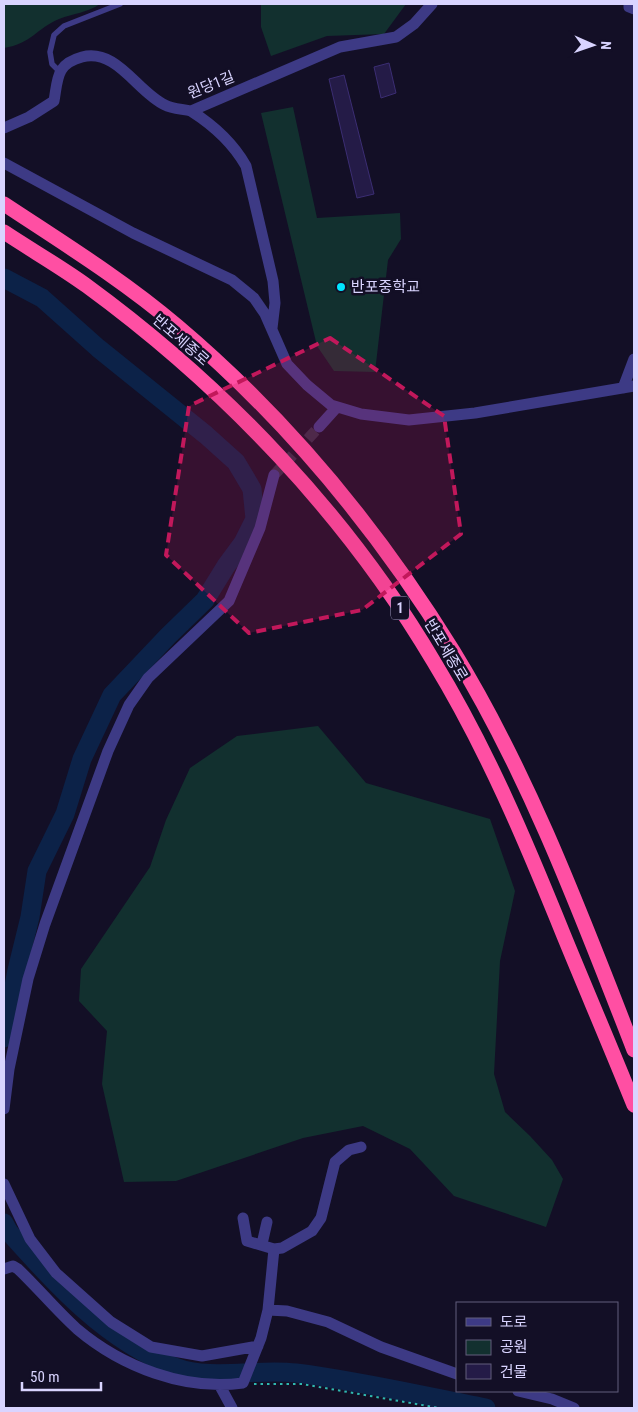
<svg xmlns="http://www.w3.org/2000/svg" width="638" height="1412" font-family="'Roboto Condensed','Noto Sans KR',sans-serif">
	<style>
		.green { fill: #12302f }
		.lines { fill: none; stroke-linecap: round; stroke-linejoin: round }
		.river { stroke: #0c2248; stroke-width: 19 }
		.building { fill: #241b47; stroke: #3b2d73 }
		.street-tunnel { stroke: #312d47; stroke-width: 11; stroke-dasharray: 11 5.5; stroke-linecap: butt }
		.path { stroke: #2fb8b0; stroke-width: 2; stroke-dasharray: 2.5 4; stroke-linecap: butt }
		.lane { stroke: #3d3a85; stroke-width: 5.5 }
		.street { stroke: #3d3a85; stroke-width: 11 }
		.highway { stroke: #ff4fa3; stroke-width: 15 }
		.marked { fill: #c2185b; fill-opacity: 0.2; stroke: #c2185b; stroke-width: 4; stroke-dasharray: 10 6; stroke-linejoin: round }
		.poi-dot { fill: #00e5ff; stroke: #130f26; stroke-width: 2 }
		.labels { text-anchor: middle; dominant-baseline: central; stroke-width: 5; stroke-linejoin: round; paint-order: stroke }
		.shield { fill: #130f26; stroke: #9e99be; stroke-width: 1 }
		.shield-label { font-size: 14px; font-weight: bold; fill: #d9d4ff }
		.street-label { font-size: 15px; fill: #d9d4ff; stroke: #130f26 }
		.poi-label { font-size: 15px; fill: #d9d4ff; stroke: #130f26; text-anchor: start }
	</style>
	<rect width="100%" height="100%" fill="#130f26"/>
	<!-- green -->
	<path class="green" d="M4 4H100C87 13 74 13 59 19 37 28 31 44 4 48Z
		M261 4H406L384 34 327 36 271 56 261 27Z
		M293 107 317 218 400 213 401 239 388 260 375 372 334 371 317 346 261 113Z
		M318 726 366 783 490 819 515 891 500 961 494 1074 505 1112 530 1136 552 1160 563 1179 546 1227 454 1196 410 1149 363 1126 303 1138 176 1181 124 1182 102 1084 107 1031 79 1001 81 969 150 867 166 820 190 768 237 736Z"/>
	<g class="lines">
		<!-- river -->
		<path class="river" d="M4 278 42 298 98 348 206 435 236 462 252 489 255 519 243 543 226 566 205 600 168 636 112 695 82 759 65 814 37 871 30 917 17 970 4 1038
			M4 1223 9 1232C56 1285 107 1341 175 1367 211 1381 257 1368 296 1373 360 1381 423 1396 486 1408"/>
	</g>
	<!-- building -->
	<path class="building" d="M389 63 396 93 381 98 374 67Z
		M344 75 374 194 357 198 329 79Z"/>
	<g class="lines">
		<!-- street-tunnel -->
		<path class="street-tunnel" d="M274 475 319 427"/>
		<!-- path -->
		<path class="path" d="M254 1384H302L439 1408"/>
		<!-- lane -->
		<path class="lane" d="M59 71 52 64 50 52 54 35 64 26 120 4"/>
		<!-- street -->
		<path class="street" d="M629 4V7L634 9
			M191 111C213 125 233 143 246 166L273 281 275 303 272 328
			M4 128 29 117 54 101C58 78 56 64 82 57 117 48 137 92 165 105 172 109 183 109 191 111L340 47 396 37 414 24 432 4
			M4 163 133 233 232 280 254 298 265 314 287 364 307 385 331 405 361 414 409 420 475 413 634 386
			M623 388 634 359
			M319 427 337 407
			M4 1109 9 1069 28 979 45 924 108 751 129 705 148 678 229 601 260 528 274 475
			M4 1184 30 1239 56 1273 111 1322 151 1347 202 1356 258 1346
			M243 1218 247 1241 274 1249 282 1248 312 1231 321 1218 335 1162 349 1150 361 1147
			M262 1244 267 1222
			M4 1269 13 1266 18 1269C38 1288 56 1310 77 1329 122 1367 185 1391 243 1383L261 1338 268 1310 274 1249
			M268 1310 287 1311 328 1322 381 1347 457 1374
			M220 1386 232 1408
			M518 1391 552 1399 574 1408"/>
		<!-- highway -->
		<path class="highway" d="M4 204C63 243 123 280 177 326 287 419 377 528 453 651 529 775 581 914 634 1050
			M4 232C31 250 61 267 87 286 225 387 347 515 434 662 487 749 526 842 564 936 587 992 611 1048 634 1105"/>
	</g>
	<!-- marked area -->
	<path class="marked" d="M330 338 444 416 461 534 362 610 249 633 166 555 189 406Z"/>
	<!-- markers -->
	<circle class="poi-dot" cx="341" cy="287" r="5"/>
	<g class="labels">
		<!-- shield labels -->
		<rect class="shield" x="391" y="596.5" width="18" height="23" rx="4"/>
		<g class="shield-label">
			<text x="400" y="608">1</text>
		</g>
		<!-- street labels -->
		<g class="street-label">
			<text transform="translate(211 85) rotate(-22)">원당1길</text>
			<text transform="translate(181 340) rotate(41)">반포세종로</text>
			<text transform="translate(446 650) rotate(59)">반포세종로</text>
		</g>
		<!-- poi labels -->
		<g class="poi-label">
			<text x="351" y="287">반포중학교</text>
		</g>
	</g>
	<!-- border -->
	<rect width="638" height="1412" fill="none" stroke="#d9d4ff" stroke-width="10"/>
	<!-- legend -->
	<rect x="456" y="1302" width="162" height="90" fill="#130f26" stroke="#625e7d"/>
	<rect x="466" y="1318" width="25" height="8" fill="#3d3a85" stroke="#625e7d"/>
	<text x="500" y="1327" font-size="15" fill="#d9d4ff">도로</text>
	<rect x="466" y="1340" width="25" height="15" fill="#12302f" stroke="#625e7d"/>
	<text x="500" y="1352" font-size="15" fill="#d9d4ff">공원</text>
	<rect x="466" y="1364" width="25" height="15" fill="#241b47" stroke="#625e7d"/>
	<text x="500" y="1377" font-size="15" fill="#d9d4ff">건물</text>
	<!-- north arrow -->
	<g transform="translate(593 45) rotate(92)" stroke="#130f26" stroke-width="4" paint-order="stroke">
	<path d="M0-4L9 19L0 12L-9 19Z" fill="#d9d4ff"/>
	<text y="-8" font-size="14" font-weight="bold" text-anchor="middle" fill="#d9d4ff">N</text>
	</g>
	<!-- scale -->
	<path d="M22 1382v8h79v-8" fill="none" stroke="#d9d4ff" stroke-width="2.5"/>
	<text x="30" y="1382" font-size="15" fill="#d9d4ff" stroke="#130f26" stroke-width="4" paint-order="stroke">50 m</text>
</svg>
